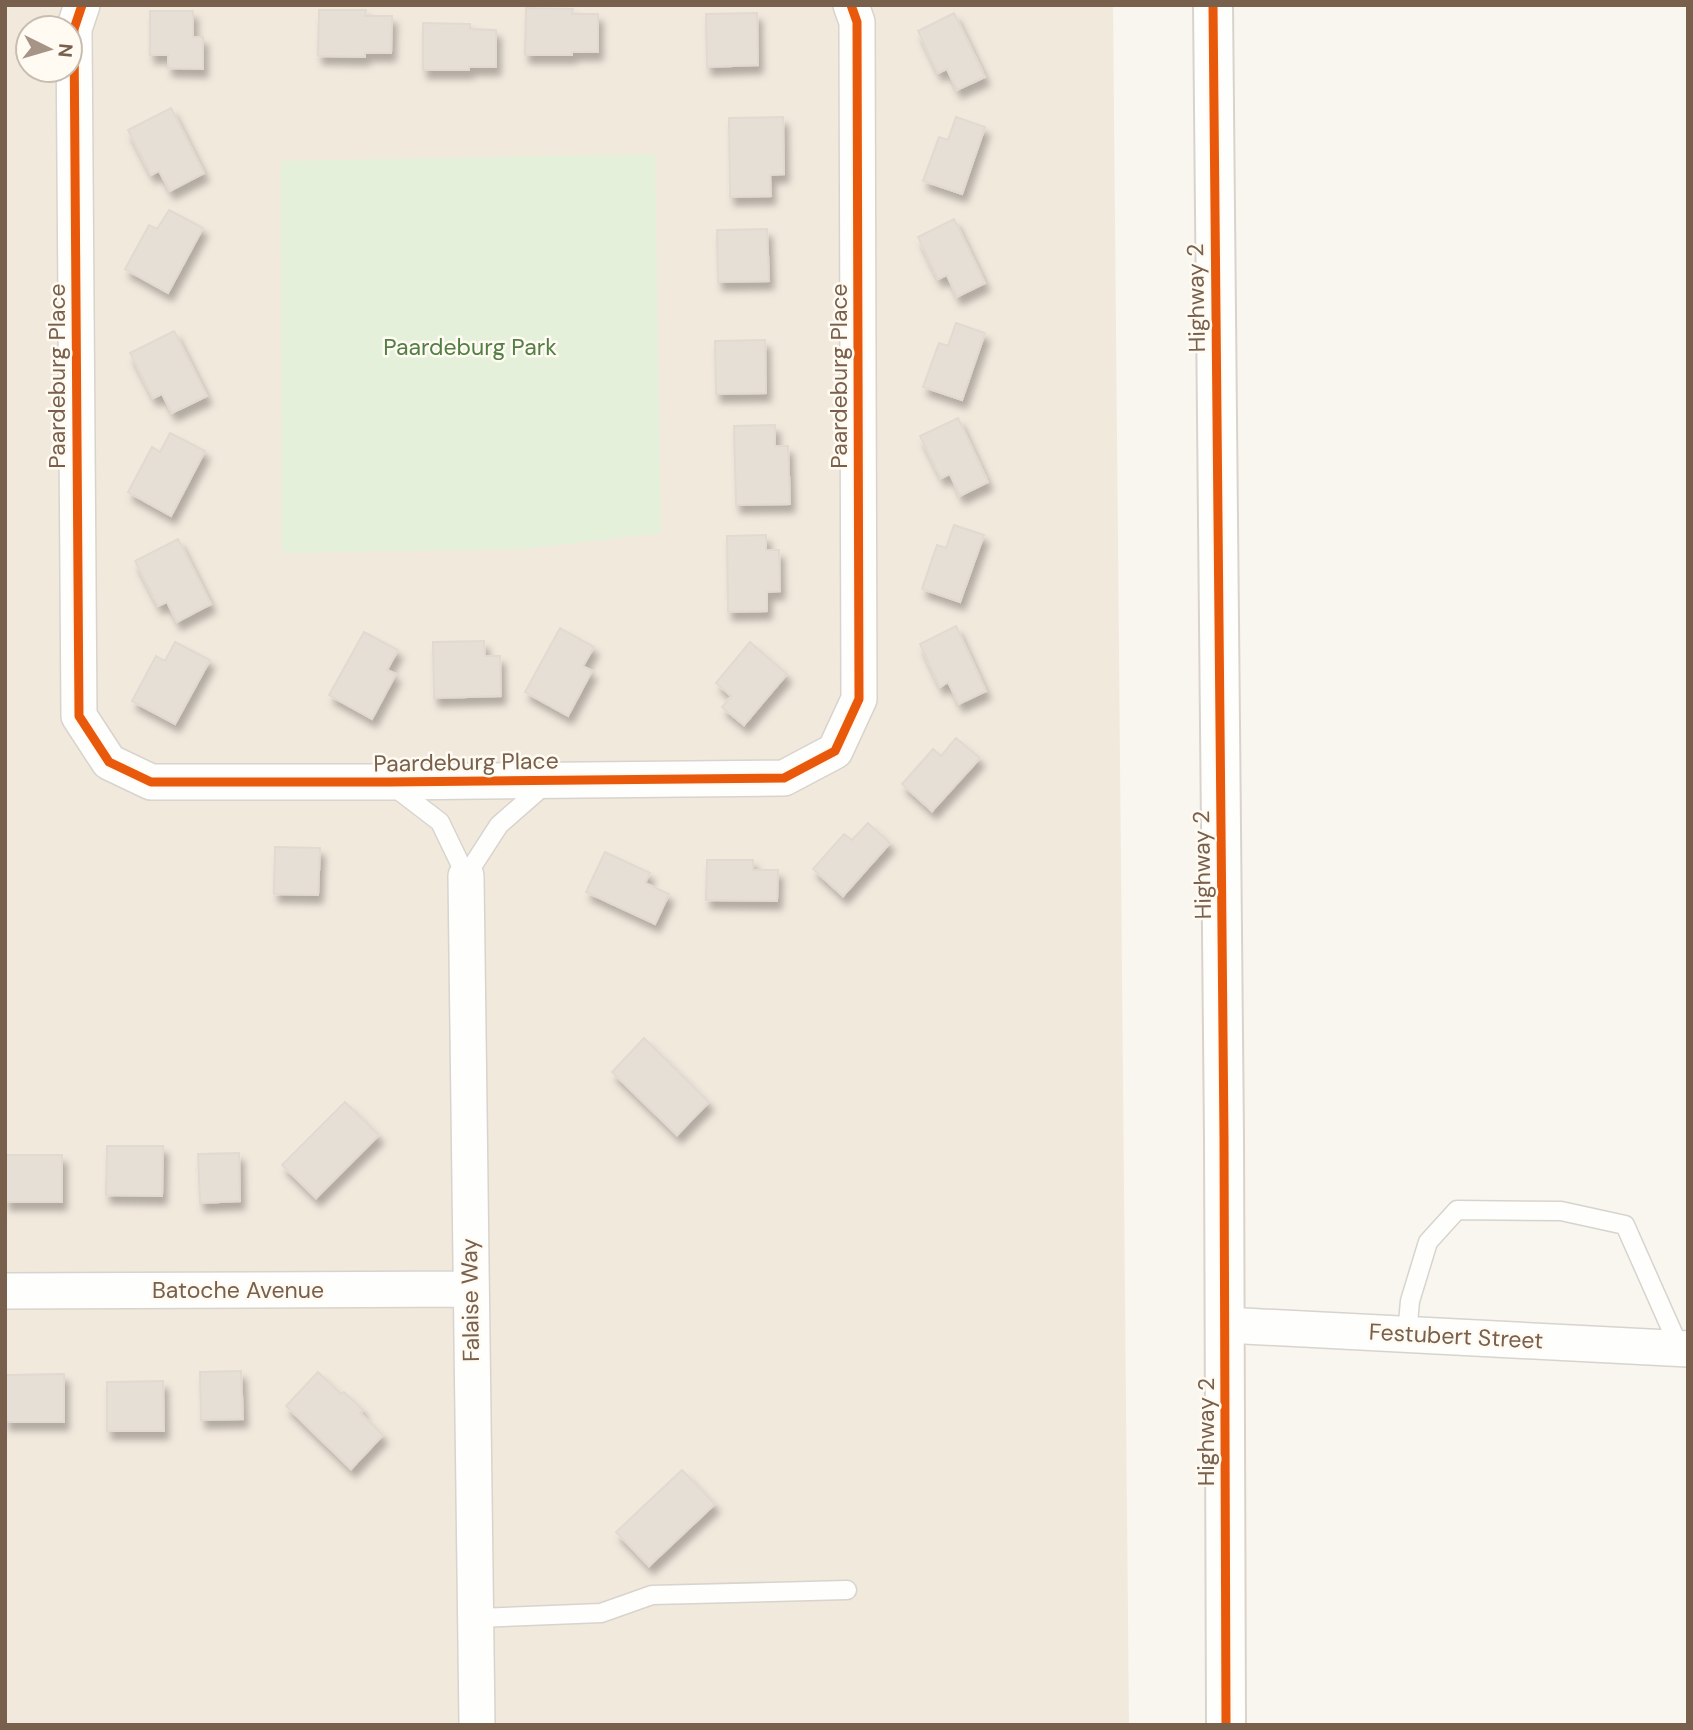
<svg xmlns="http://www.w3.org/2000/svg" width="1693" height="1730" font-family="'DM Sans',sans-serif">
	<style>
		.residential { fill: #f2e9dd; fill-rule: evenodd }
		.green { fill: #e5f0da }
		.building { fill: #e6dfd6; stroke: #e2dad1; stroke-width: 2; filter: url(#shadow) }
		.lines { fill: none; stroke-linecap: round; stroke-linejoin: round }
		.lane-casing { stroke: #d8d3cd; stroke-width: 21 }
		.street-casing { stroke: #d8d3cd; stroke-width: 38 }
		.secondary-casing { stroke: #dad3cc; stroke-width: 42 }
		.lane { stroke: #fefefd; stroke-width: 18 }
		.street { stroke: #fefefd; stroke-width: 35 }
		.secondary { stroke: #fefefd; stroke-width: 38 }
		.cycleway-casing { stroke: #fffbf2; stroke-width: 13 }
		.cycleway { stroke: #e8590c; stroke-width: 9 }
		.labels { text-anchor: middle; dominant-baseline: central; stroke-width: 5; stroke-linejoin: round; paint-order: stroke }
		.street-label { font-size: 23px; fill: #79604d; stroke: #fffbf2 }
		.park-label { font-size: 23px; fill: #517f44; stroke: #fffbf2 }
	</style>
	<defs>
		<filter id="shadow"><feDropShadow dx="4.5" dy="8" stdDeviation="3.5" flood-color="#0004"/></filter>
	</defs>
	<rect width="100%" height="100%" fill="#f9f6ef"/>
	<!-- residential -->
	<path class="residential" d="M5 5H1113L1129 1725H5ZM28 28H70V70H28Z"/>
	<!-- green -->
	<path class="green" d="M655 154 661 533 524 549 282 553 281 161Z"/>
	<!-- building -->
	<path class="building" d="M526 8 573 9 572 14H598V52H572V55H525Z
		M319 10H366L365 16H392L391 53H365V57L318 56Z
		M150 11H193V37H203V69L168 68V55H150Z
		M757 13 758 65 707 67 706 14Z
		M954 13 985 77 957 90 947 69 938 73 918 31Z
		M423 23 470 24V29L496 30V67H469V70H423Z
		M171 108 204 173 170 191 159 171 151 175 128 130Z
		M783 117 784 174 770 175 771 196 730 197 729 118Z
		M956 117 985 127 962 194 923 181 939 137 948 140Z
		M169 210 203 228 168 293 125 269 149 225 157 229Z
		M954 219 985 283 957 297 947 275 938 279 918 237Z
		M767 229 769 281 718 282 717 230Z
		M956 323 985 333 962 400 923 387 939 343 948 346Z
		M174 331 207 396 172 413 162 394 153 398 130 353Z
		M765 340 766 393 716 394 715 341Z
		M958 418 988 482 960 496 950 474 941 478 920 436Z
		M775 425V446H788L790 504 736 505 734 426Z
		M170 433 205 451 171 516 128 492 152 447 160 452Z
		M954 525 984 535 960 602 922 589 937 545 946 548Z
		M766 535V550H779L780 591 767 592V611L728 612 727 536Z
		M178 539 211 604 177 622 167 602 158 606 135 561Z
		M956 626 986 691 959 704 948 682 940 687 920 644Z
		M560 628 594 647 583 666 592 671 568 716 525 692Z
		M364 632 398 650 387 670 396 674 372 719 329 695Z
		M484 641 485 656H500L501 696 434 698 433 642Z
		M175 642 210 660 175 724 132 701 156 656 165 661Z
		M750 642 787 674 744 725 722 707 731 696 716 683Z
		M956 738 980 758 932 811 902 784 933 749 941 756Z
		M868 823 890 843 843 896 813 869 844 834 852 840Z
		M275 847 320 848 318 895 274 894Z
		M605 852 650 873 645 883 669 894 655 924 586 892Z
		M707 860H753V870H778L777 901 706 900Z
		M644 1038 709 1102 677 1135 612 1072Z
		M345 1102 379 1135 316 1198 282 1165Z
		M107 1146H163L162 1196 106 1195Z
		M239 1153 240 1201 200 1203 198 1154Z
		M5 1155H62V1202H5Z
		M241 1371 243 1419 201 1420 200 1372Z
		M318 1372 341 1394 344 1392 363 1410 360 1413 383 1435 351 1469 286 1406Z
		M64 1374V1422H5V1375Z
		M163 1381 164 1431H107V1382Z
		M682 1470 715 1504 649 1566 616 1532Z"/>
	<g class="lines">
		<defs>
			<path id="lane" d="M393 786 440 822 466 876
				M466 876 499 825 548 782
				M1407 1334 1410 1301 1428 1242 1457 1210 1561 1211 1625 1225 1680 1349
				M476 1618 601 1613 652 1595 847 1590"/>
			<path id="street" d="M82 5 74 29 79 716 109 762 151 782H389L784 778 835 751 859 699 857 22 851 5
				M466 876 477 1725
				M5 1291 470 1289
				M1225 1325 1688 1349"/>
			<path id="secondary" d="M1213 5 1224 1137 1226 1725"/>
		</defs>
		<!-- lane casing -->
		<use href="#lane" class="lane-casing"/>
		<!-- street casing -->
		<use href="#street" class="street-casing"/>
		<!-- secondary casing -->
		<use href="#secondary" class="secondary-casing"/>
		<!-- lane -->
		<use href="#lane" class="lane"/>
		<!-- street -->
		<use href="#street" class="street"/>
		<!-- secondary -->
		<use href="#secondary" class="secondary"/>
		<defs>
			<path id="cycleway" d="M82 5 74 29 79 716 109 762 151 782H389L784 778 835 751 859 699 857 22 851 5
				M1213 5 1224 1137 1226 1725"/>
		</defs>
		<!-- cycleway casing -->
		<use href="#cycleway" class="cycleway-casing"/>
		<!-- cycleway -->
		<use href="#cycleway" class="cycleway"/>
	</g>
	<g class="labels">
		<!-- street labels -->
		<g class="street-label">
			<text transform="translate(1196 298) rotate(-91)">Highway 2</text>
			<text transform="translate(57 376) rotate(-90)">Paardeburg Place</text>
			<text transform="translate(839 376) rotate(-90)">Paardeburg Place</text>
			<text transform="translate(466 762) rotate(-1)">Paardeburg Place</text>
			<text transform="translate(1202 865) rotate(-91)">Highway 2</text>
			<text x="238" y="1290">Batoche Avenue</text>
			<text transform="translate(470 1300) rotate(-91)">Falaise Way</text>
			<text transform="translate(1456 1336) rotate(3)">Festubert Street</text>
			<text transform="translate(1206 1432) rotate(-90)">Highway 2</text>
		</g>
		<!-- park labels -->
		<g class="park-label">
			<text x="470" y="347">Paardeburg Park</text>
		</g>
	</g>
	<!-- border -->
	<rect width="1693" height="1730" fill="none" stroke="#79604d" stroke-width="14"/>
	<!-- north arrow -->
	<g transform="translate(49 49) rotate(95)"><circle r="33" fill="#fffbf2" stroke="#c9bdb0" stroke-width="2"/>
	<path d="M0-5L12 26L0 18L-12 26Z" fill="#a69486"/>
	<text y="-10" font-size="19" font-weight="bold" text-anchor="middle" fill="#79604d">N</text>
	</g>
</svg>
